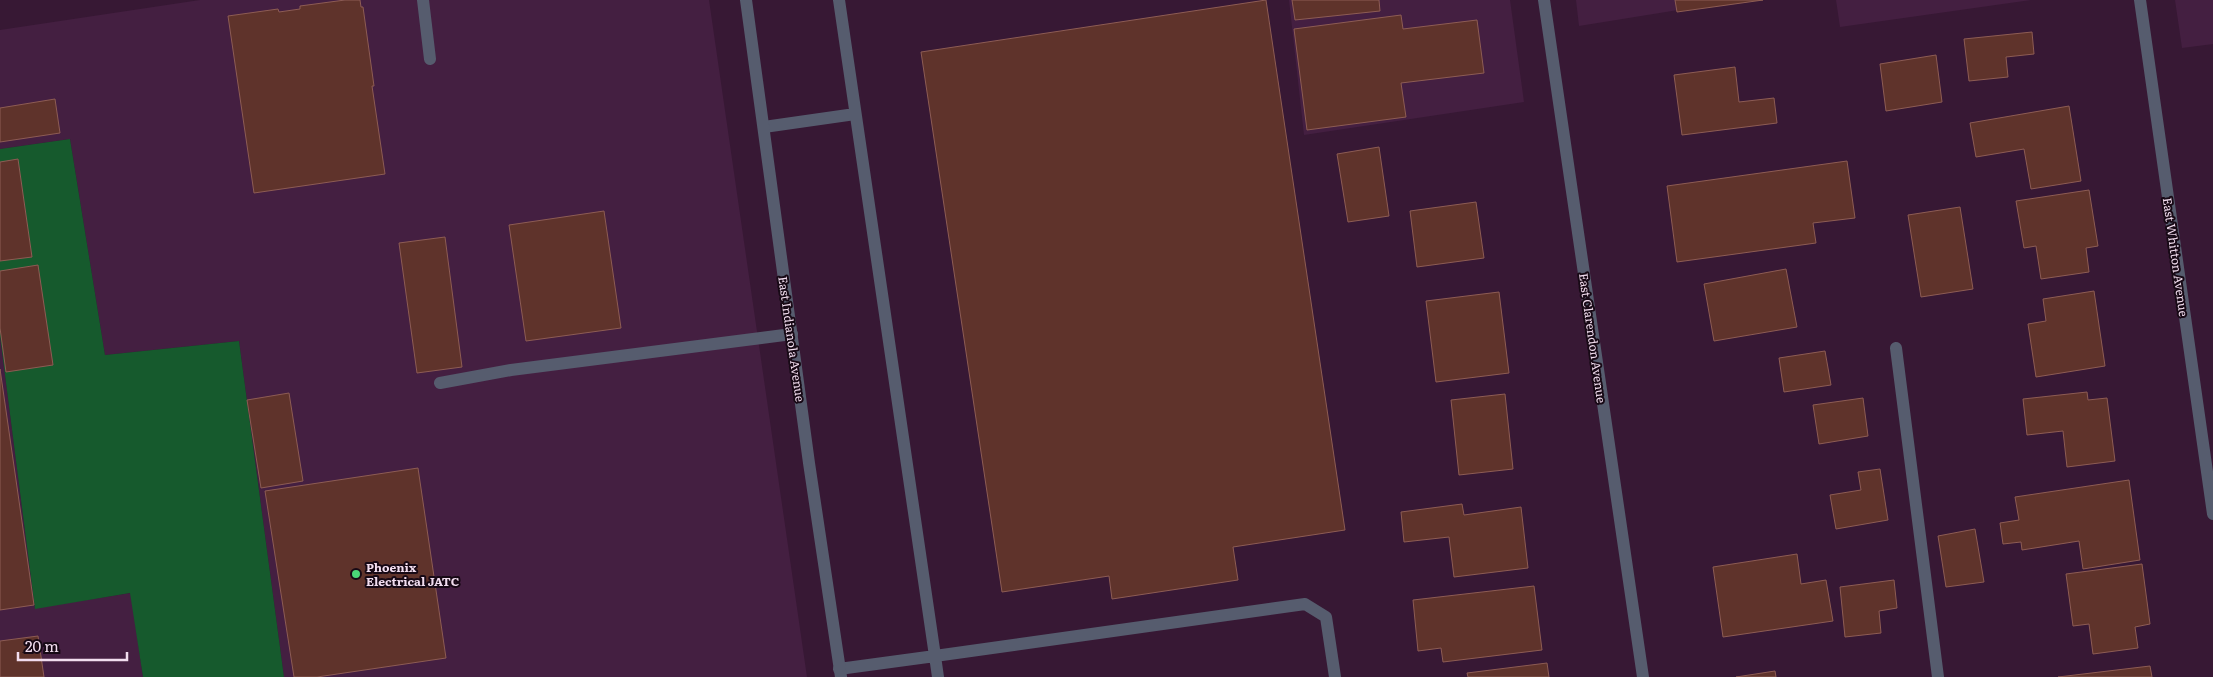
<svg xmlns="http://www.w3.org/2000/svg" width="2213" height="677" font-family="Literata,serif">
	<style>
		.built { fill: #441f41 }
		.green { fill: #165a2d }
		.building { fill: #5f332b; stroke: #8d5c54 }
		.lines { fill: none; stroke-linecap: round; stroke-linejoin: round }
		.lane { stroke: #565c6e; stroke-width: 12 }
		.street { stroke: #565c6e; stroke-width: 12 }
		.poi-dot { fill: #4ad778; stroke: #170915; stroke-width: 2 }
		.labels { text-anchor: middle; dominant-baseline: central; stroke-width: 4; stroke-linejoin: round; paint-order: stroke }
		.street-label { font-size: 12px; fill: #f2ddef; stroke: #170915 }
		.poi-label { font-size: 12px; font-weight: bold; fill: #f2ddef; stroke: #170915; text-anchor: start }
	</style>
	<rect width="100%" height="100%" fill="#371834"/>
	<!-- built -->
	<path class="built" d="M200 0H709L807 677H284L239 341 105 355 70 139 0 149V30Z
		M1289 0H1510L1524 102 1304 135Z
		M1576 0H1740L1579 26Z
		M1836 0H2031L1840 27Z
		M2175 0H2213V44L2182 48Z
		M0 336 35 608 131 593 143 677H0Z"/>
	<!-- green -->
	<path class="green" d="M70 139 105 355 239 341 284 677H143L130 593 35 609 0 336V149Z"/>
	<!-- building -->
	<path class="building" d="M345 0H360L361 7H363L374 86H372L385 174 254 193 228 16 278 9 279 12 300 9V6Z
		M1266 0 1345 530 1233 547 1238 580 1112 599 1109 576 1002 592 921 52Z
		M1292 0H1379L1380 11 1295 20Z
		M1675 0H1763L1677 12Z
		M1401 15 1403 29 1477 20 1484 73 1401 83 1406 117 1307 130 1294 29Z
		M2032 32 2034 54 2006 57 2008 77 1969 81 1964 39Z
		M1936 55 1942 102 1886 111 1880 64Z
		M1735 67 1739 102 1774 98 1777 123 1682 135 1674 75Z
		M55 99 60 133 0 142V108Z
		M2069 106 2081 181 2031 189 2024 149 1976 157 1970 123Z
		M1379 147 1389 216 1348 222 1337 154Z
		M18 159 32 257 0 261V162Z
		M1847 161 1855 218 1813 223 1816 243 1677 262 1667 186Z
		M2089 190 2098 246 2086 248 2089 272 2041 279 2036 246 2024 248 2016 201Z
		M1476 202 1484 258 1417 267 1410 211Z
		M1960 207 1973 289 1921 297 1908 215Z
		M604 211 621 328 526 341 509 225Z
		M445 237 462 367 417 373 399 243Z
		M38 265 53 365 6 372 0 328V271Z
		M1786 269 1797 327 1714 341 1704 284Z
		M2094 291 2105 366 2036 377 2028 324 2046 321 2043 299Z
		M1499 292 1509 373 1436 382 1426 301Z
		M1825 351 1831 385 1784 392 1779 358Z
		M0 369 34 605 0 610Z
		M2087 392 2088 400 2107 398 2115 461 2067 467 2063 431 2027 435 2023 399Z
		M289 393 303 481 261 488 247 400Z
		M1505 394 1513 469 1459 475 1451 400Z
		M1863 398 1868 436 1819 444 1813 405Z
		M418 468 446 658 317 677H294L265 491Z
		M1880 469 1888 520 1836 529 1830 495 1861 490 1858 472Z
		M2129 480 2140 560 2083 569 2079 541 2022 550 2021 542 2003 544 2000 523 2019 520 2015 497Z
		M1462 504 1464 515 1521 507 1528 568 1454 577 1449 537 1404 542 1401 512Z
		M1975 529 1984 582 1946 587 1938 536Z
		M1797 554 1801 584 1826 580 1833 621 1723 637 1713 567Z
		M2142 564 2150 624 2135 627 2138 648 2093 654 2089 624 2073 626 2066 574Z
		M1894 580 1897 608 1879 611 1881 633 1845 637 1840 587Z
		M1534 586 1542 650 1443 662 1441 648 1418 651 1413 600Z
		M38 636 44 677H0V641Z
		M1547 663 1549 677H1468L1467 673Z
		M2150 666 2152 677H2058Z
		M1775 671 1776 677H1736Z"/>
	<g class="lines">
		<!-- lane -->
		<path class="lane" d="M423 0 430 59
			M839 0 935 656 839 669
			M764 127 855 114
			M1896 348 1938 677
			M440 383 511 370 792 334
			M938 677 935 656 1305 604 1326 617 1335 677"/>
		<!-- street -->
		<path class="street" d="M746 0 809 463 841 677
			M1544 0 1643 677
			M2140 0 2213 514"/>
	</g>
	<!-- markers -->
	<circle class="poi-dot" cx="356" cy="574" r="5"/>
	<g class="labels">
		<!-- street labels -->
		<g class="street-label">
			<text transform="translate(2176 257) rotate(82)">East Whitton Avenue</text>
			<text transform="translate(1593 338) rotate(82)">East Clarendon Avenue</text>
			<text transform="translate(792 339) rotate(82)">East Indianola Avenue</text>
		</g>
		<!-- poi labels -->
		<g class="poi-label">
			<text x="366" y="567">Phoenix<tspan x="366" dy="14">Electrical JATC</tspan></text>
		</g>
	</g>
	<!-- scale -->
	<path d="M18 652v8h109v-8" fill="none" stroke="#f2ddef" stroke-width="2.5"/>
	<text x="25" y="652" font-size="15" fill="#f2ddef" stroke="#170915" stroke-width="4" paint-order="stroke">20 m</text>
</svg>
